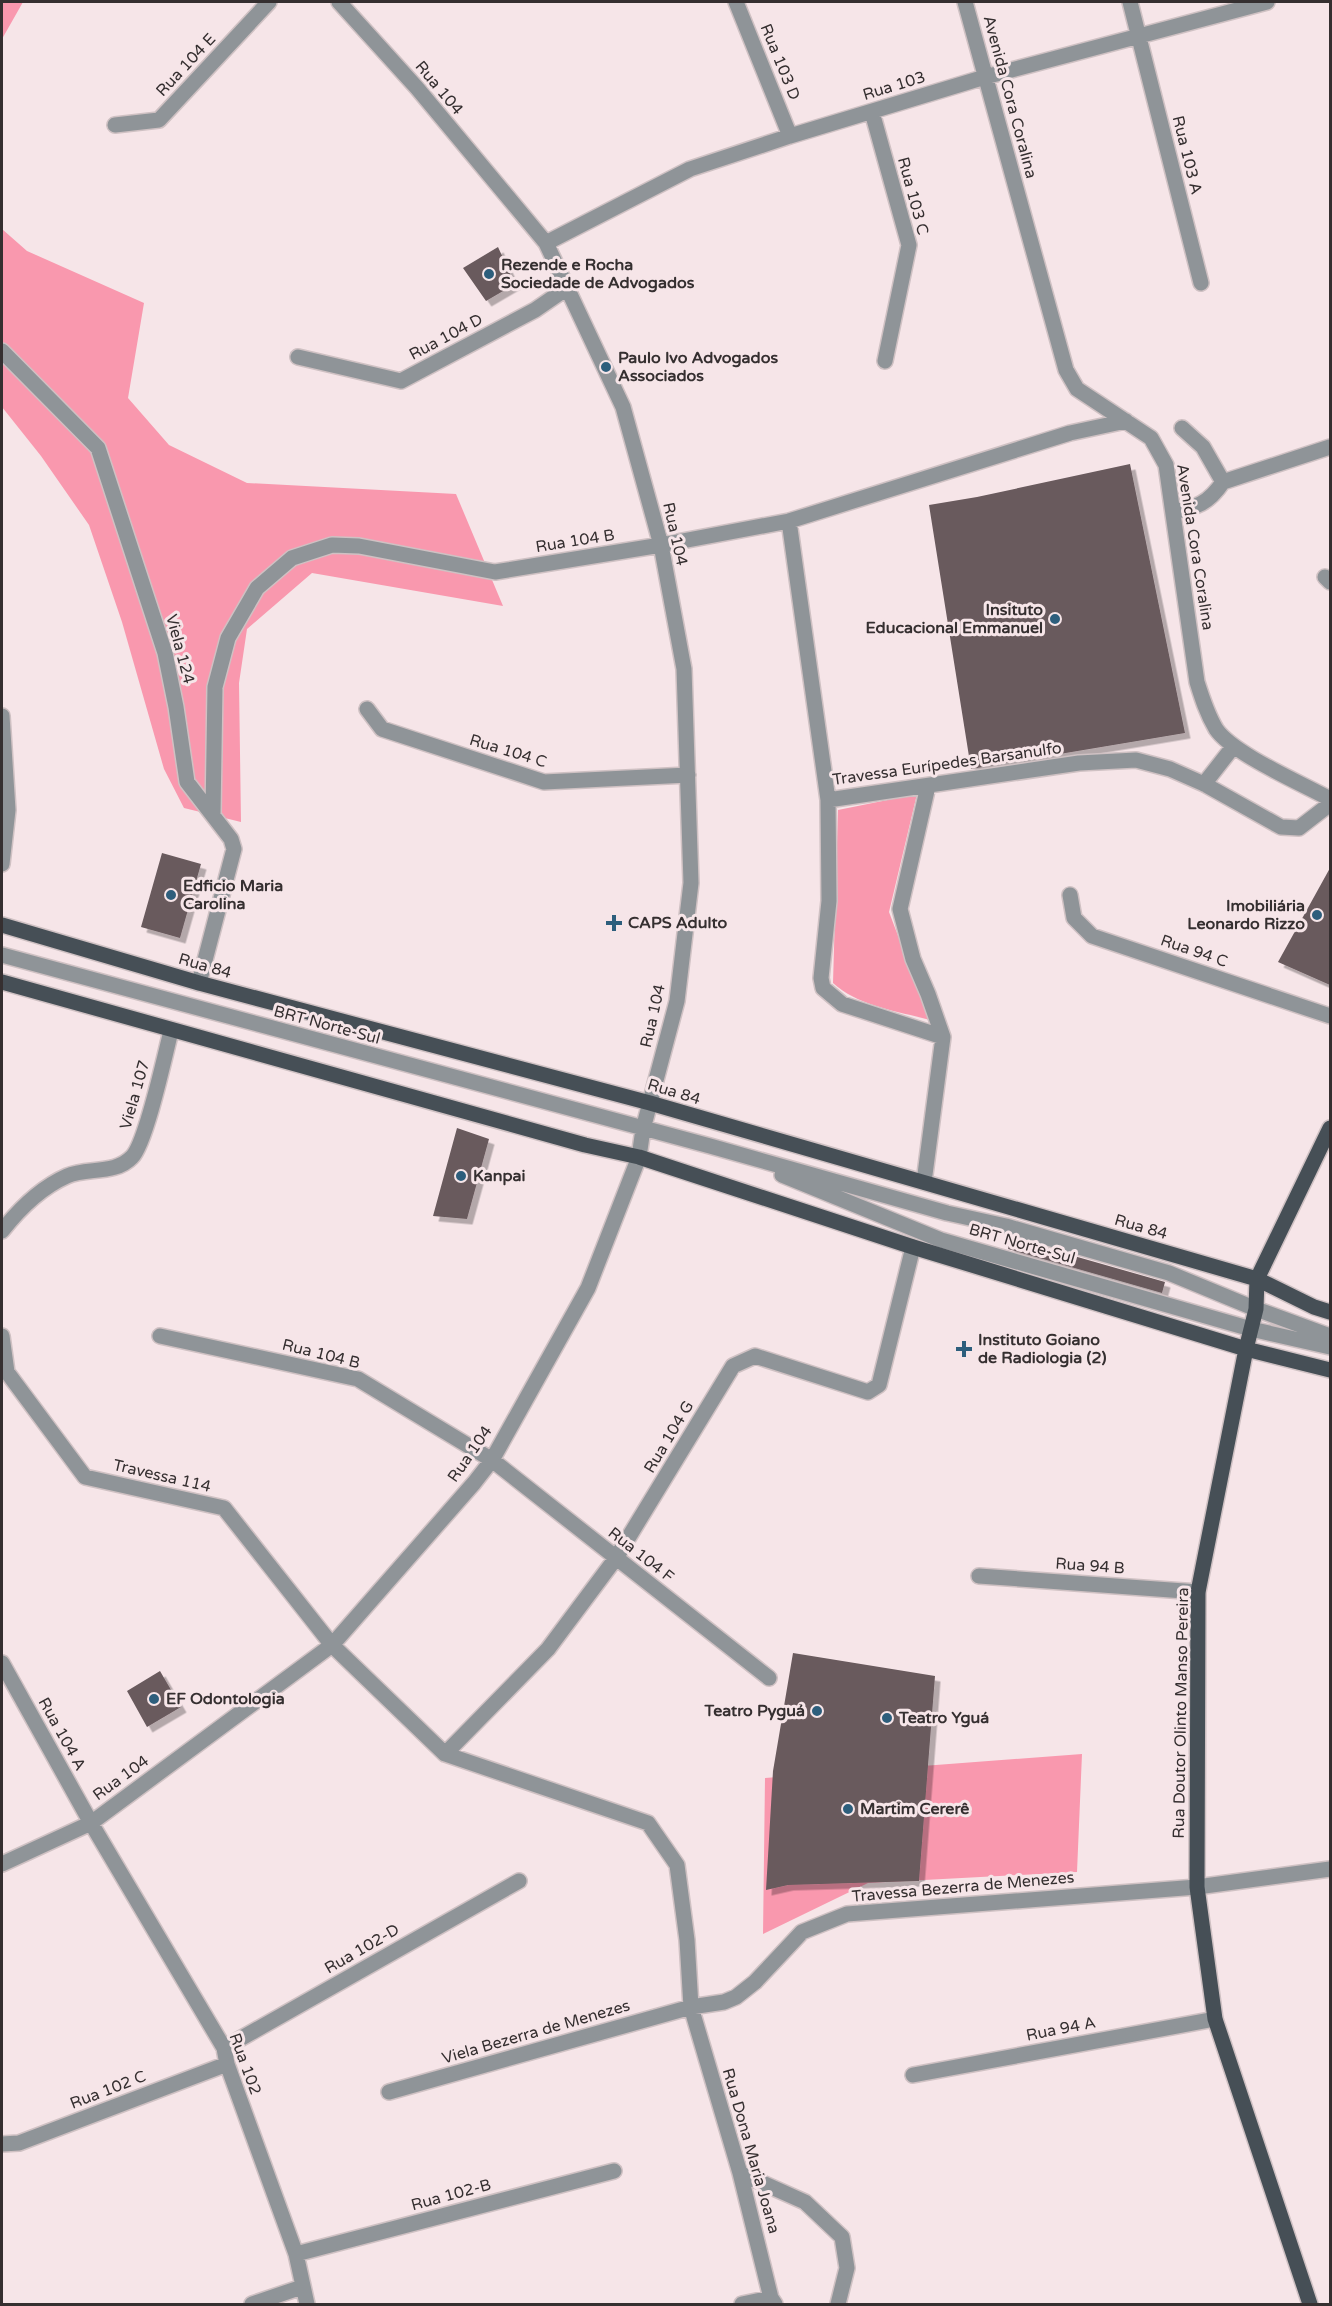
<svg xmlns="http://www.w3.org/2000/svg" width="1332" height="2306" font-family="'Varela Round',sans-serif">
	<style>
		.green { fill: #f998ae }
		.building { fill: #695a5d; filter: url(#shadow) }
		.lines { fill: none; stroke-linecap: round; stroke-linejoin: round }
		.minor-casing { stroke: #cfc1c3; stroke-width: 18 }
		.major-casing { stroke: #cfc1c3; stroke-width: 18 }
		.minor { stroke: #8f9498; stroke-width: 15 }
		.major { stroke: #464f56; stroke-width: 15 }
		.poi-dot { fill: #2d5e7c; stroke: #f6e5e8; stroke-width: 2 }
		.labels { text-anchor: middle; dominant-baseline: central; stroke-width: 6; stroke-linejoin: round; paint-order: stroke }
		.street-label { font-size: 16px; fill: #352f30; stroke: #f6e5e8 }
		.poi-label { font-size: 16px; font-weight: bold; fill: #352f30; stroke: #f6e5e8; text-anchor: start }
	</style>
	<defs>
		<filter id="shadow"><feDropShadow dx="5.5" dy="5.5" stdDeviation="0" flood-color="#0004"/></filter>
	</defs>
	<rect width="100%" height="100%" fill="#f6e5e8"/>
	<!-- green -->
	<path class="green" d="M2 2H23L2 39Z
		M2 229 27 251 144 303 128 398 169 445 247 483 456 494 503 606 312 573 247 629 239 683 241 822 184 808 164 769 122 622 89 525 41 456 2 407Z
		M917 794 889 912 930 1020C897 1011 858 1006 833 983L838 810Z
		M1082 1754 1077 1872 868 1883 763 1934 765 1778Z"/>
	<!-- building -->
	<path class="building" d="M498 247 515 284 486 301 463 268Z
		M1130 464 1185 733 971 769 929 505 977 497Z
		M162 853 201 864 180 938 141 927Z
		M1330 868V985L1278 962Z
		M457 1128 489 1139 467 1219 433 1216Z
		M1011 1238 1165 1282 1162 1293 1008 1249Z
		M793 1653 935 1676 919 1881 788 1885 766 1890 773 1771Z
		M160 1671 181 1707 147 1727 127 1691Z"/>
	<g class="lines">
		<defs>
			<path id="minor" d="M736 2 790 136
				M965 2 1066 370 1077 389 1151 438 1166 465 1197 682C1202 698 1207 714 1216 729 1233 754 1301 783 1330 799
				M1130 2 1201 283
				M872 112 909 245 885 361
				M115 125 159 120 269 2
				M546 243 690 169 790 136 985 77 1267 2
				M2 351 98 448 165 653 176 707 187 782 231 839 234 849 199 983
				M298 357 401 381 535 310 567 288
				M1223 482 1330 447
				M1173 512C1197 507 1208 504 1223 482L1203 447 1182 428
				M789 521 828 800 829 901 821 978 823 988 842 1004 943 1037
				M1325 577 1330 582
				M367 709 382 729 544 782 688 775
				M2 716 8 810 2 864
				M1204 784 1233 747
				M828 800 1079 763 1136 760 1170 769 1204 784 1281 827 1299 828 1330 804
				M213 814 215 687 228 638 257 588 292 558 332 545 359 546 495 572 661 545 789 521 1070 433 1126 421
				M1070 895 1074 918 1092 936 1330 1016
				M2 955 710 1146 947 1213 1006 1226 1169 1273 1256 1309 1330 1336
				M782 1175 941 1240 1251 1329 1330 1347
				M924 1182 943 1037 928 994 913 959 900 909 928 786
				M2 1231C20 1208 40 1188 67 1176 87 1167 115 1175 132 1157 146 1143 165 1055 171 1031
				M2 1336 7 1372 85 1477 224 1508 332 1645 445 1754 648 1823 677 1865 687 1940 691 2007 740 2173 771 2298 775 2304
				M160 1336 358 1379 492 1460 769 1678
				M979 1576 1198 1592
				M2 1663 91 1823 224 2048 227 2064 296 2254 307 2304
				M445 1754 548 1649 616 1558 733 1366 755 1356 868 1392 879 1385 913 1247
				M2 1864 91 1823 332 1645 474 1483 492 1460 588 1288 639 1157 643 1129 677 1001 691 883 684 669 661 545 623 407 546 243 417 88 339 2
				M224 2048 519 1881
				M913 2075 1215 2019
				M389 2092 691 2007 724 2002 736 1997 755 1982 802 1932 847 1914 1197 1887 1330 1869
				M2 2144 19 2143 227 2064
				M740 2173 805 2202 842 2237 847 2268 838 2304
				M296 2254 614 2171
				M252 2304 302 2287
				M742 2304 771 2298"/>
			<path id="major" d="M2 925 199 983 650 1103 1257 1279 1314 1307 1330 1312
				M2 982 585 1145 639 1157 913 1247 1246 1349 1330 1370
				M1310 2304 1215 2019 1197 1887 1198 1592 1246 1349 1256 1309 1257 1279 1330 1128"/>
		</defs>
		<!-- minor casing -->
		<use href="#minor" class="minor-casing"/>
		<!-- major casing -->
		<use href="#major" class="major-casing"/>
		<!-- minor -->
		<use href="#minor" class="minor"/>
		<!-- major -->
		<use href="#major" class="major"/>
	</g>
	<!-- markers -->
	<g class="poi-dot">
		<circle cx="489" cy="274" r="6"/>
		<circle cx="606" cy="367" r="6"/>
		<circle cx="1055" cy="619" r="6"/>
		<circle cx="171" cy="895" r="6"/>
		<circle cx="1317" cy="915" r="6"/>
		<path d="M611 914h6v6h6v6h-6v6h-6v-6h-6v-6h6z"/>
		<circle cx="461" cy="1176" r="6"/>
		<path d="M961 1340h6v6h6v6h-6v6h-6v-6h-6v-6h6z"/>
		<circle cx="154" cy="1699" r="6"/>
		<circle cx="817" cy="1711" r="6"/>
		<circle cx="887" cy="1718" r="6"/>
		<circle cx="848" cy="1809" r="6"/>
	</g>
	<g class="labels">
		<!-- street labels -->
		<g class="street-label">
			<text transform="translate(780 62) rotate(68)">Rua 103 D</text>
			<text transform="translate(186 65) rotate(-47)">Rua 104 E</text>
			<text transform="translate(894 86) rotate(-17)">Rua 103</text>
			<text transform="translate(439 88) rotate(50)">Rua 104</text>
			<text transform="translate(1010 97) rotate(75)">Avenida Cora Coralina</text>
			<text transform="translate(1187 155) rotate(76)">Rua 103 A</text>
			<text transform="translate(913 196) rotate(75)">Rua 103 C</text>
			<text transform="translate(446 337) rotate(-28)">Rua 104 D</text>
			<text transform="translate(675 534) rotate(77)">Rua 104</text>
			<text transform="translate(575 541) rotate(-9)">Rua 104 B</text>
			<text transform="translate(1195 547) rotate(81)">Avenida Cora Coralina</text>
			<text transform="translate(180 649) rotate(75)">Viela 124</text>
			<text transform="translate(508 751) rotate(17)">Rua 104 C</text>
			<text transform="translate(947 764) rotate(-8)">Travessa Eurípedes Barsanulfo</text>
			<text transform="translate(1194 951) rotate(19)">Rua 94 C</text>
			<text transform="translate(205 966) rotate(16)">Rua 84</text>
			<text transform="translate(653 1016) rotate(-77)">Rua 104</text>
			<text transform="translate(327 1025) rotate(15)">BRT Norte-Sul</text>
			<text transform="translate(674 1092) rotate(17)">Rua 84</text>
			<text transform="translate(135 1095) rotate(-74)">Viela 107</text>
			<text transform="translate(1141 1227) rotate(16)">Rua 84</text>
			<text transform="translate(1022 1244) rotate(16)">BRT Norte-Sul</text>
			<text transform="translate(321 1354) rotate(14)">Rua 104 B</text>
			<text transform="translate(669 1437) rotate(-59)">Rua 104 G</text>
			<text transform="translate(470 1454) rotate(-55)">Rua 104</text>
			<text transform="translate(162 1476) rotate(13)">Travessa 114</text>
			<text transform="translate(641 1555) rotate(38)">Rua 104 F</text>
			<text transform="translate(1090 1566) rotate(4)">Rua 94 B</text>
			<text transform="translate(1181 1713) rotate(-89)">Rua Doutor Olinto Manso Pereira</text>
			<text transform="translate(62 1734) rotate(61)">Rua 104 A</text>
			<text transform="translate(121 1778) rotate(-36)">Rua 104</text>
			<text transform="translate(963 1887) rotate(-5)">Travessa Bezerra de Menezes</text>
			<text transform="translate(362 1949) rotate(-30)">Rua 102-D</text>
			<text transform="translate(1061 2029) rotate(-11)">Rua 94 A</text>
			<text transform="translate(536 2032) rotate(-16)">Viela Bezerra de Menezes</text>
			<text transform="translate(245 2064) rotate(70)">Rua 102</text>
			<text transform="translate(108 2090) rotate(-21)">Rua 102 C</text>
			<text transform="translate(751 2151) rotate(74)">Rua Dona Maria Joana</text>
			<text transform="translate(451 2195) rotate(-15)">Rua 102-B</text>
		</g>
		<!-- poi labels -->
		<g class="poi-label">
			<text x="501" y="265">Rezende e Rocha<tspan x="501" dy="18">Sociedade de Advogados</tspan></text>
			<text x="618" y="358">Paulo Ivo Advogados<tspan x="618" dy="18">Associados</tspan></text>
			<text x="1043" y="610" text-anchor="end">Insituto<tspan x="1043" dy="18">Educacional Emmanuel</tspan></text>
			<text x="183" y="886">Edficio Maria<tspan x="183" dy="18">Carolina</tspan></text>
			<text x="1305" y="906" text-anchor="end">Imobiliária<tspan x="1305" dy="18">Leonardo Rizzo</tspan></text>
			<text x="628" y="923">CAPS Adulto</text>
			<text x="473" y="1176">Kanpai</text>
			<text x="978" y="1340">Instituto Goiano<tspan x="978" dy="18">de Radiologia (2)</tspan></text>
			<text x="166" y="1699">EF Odontologia</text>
			<text x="805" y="1711" text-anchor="end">Teatro Pyguá</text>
			<text x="899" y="1718">Teatro Yguá</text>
			<text x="860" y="1809">Martim Cererê</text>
		</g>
	</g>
	<!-- border -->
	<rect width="1332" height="2306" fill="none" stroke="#352f30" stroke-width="6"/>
</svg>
